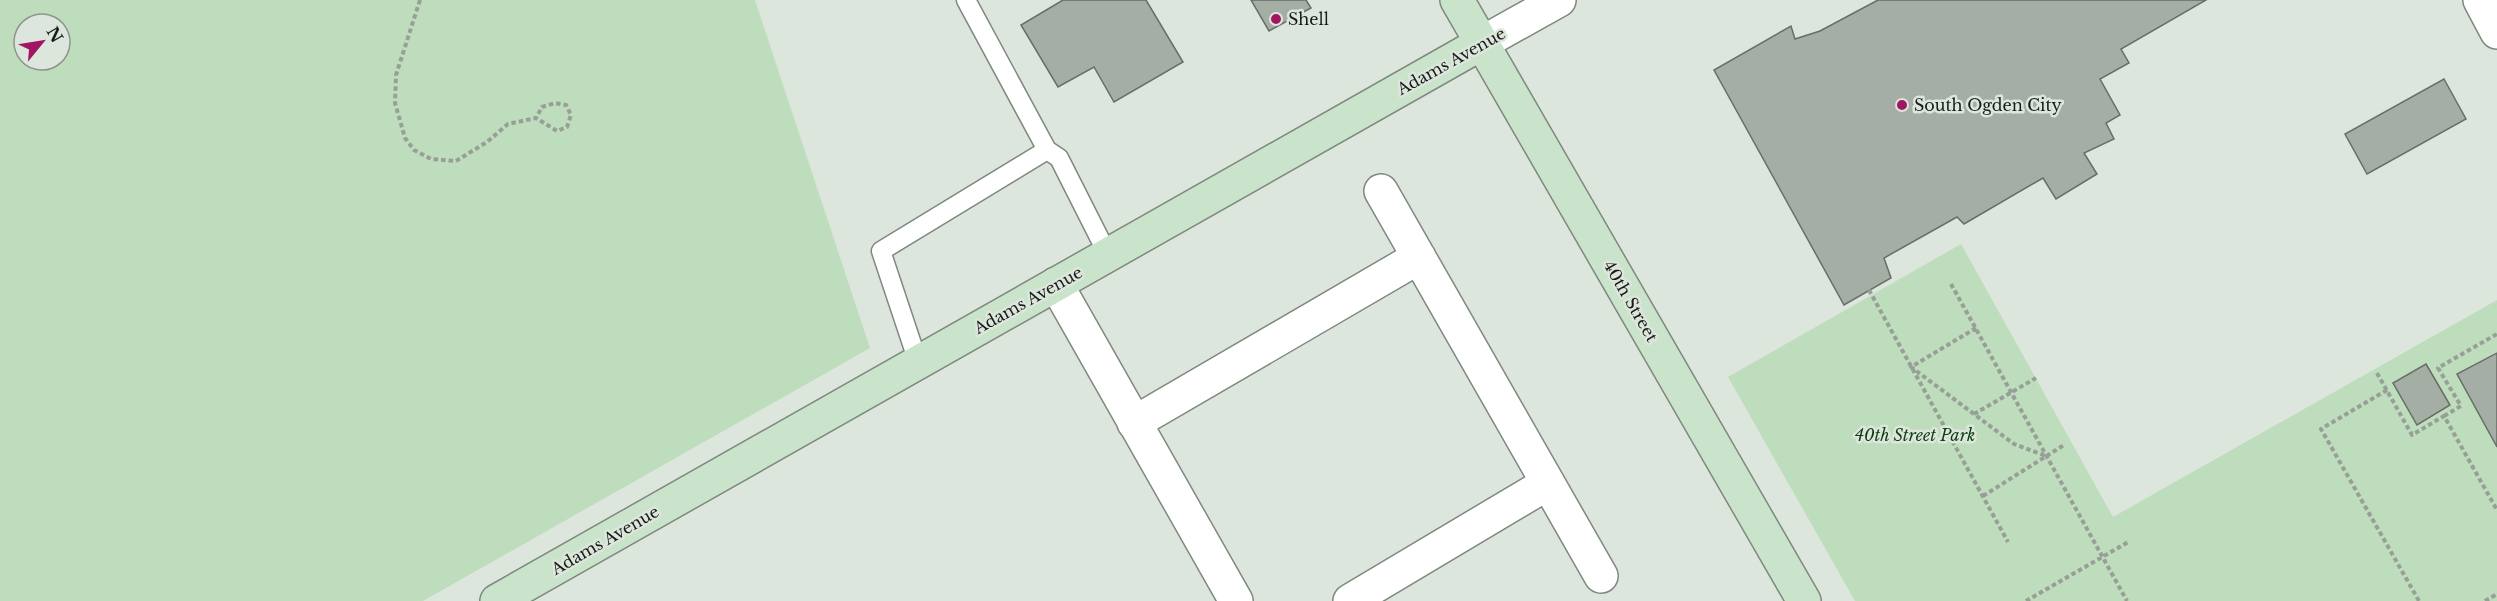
<svg xmlns="http://www.w3.org/2000/svg" width="2497" height="601" font-family="'Libre Baskerville',serif">
	<style>
		.green { fill: #beddbd; fill-rule: evenodd }
		.building { fill: #a5aea5; stroke: #666e66; stroke-width: 1.5 }
		.lines { fill: none; stroke-linecap: round; stroke-linejoin: round }
		.lane-casing { stroke: #7f887f; stroke-width: 21 }
		.street-casing { stroke: #7f887f; stroke-width: 36 }
		.secondary-casing { stroke: #7f887f; stroke-width: 36 }
		.path { stroke: #979f97; stroke-width: 4; stroke-dasharray: 4.5 3; stroke-linecap: butt }
		.lane { stroke: #fff; stroke-width: 18 }
		.street { stroke: #fff; stroke-width: 33 }
		.secondary { stroke: #c9e4ca; stroke-width: 33 }
		.poi-dot { fill: #a01662; stroke: #dde6dc; stroke-width: 2 }
		.labels { text-anchor: middle; dominant-baseline: central; stroke-width: 5; stroke-linejoin: round; paint-order: stroke }
		.poi-label { font-size: 16px; fill: #181c18; stroke: #dde6dc; text-anchor: start }
		.street-label { font-size: 16px; fill: #181c18; stroke: #dde6dc }
		.park-label { font-size: 16px; font-style: italic; fill: #0b3e0f; stroke: #dde6dc }
	</style>
	<rect width="100%" height="100%" fill="#dde6dc"/>
	<!-- green -->
	<path class="green" d="M0 0H755L870 348 423 601H0ZM24 24H60V60H24Z
		M1961 244 2113 517 2497 300V601H1855L1728 377Z"/>
	<!-- building -->
	<path class="building" d="M1063 0H1146L1183 62 1114 102 1094 67 1058 87 1021 25Z
		M1251 0H1306L1311 8 1269 31Z
		M1878 0H2206L2121 49 2129 63 2100 79 2120 115 2106 123 2114 139 2084 153 2097 174 2056 199 2043 178 1964 224 1957 217 1884 258 1891 278 1844 305 1714 70 1791 26 1795 39 1820 31Z
		M2444 79 2466 119 2367 174 2345 134Z
		M2497 353V447L2457 374Z
		M2426 364 2450 405 2417 425 2393 383Z"/>
	<g class="lines">
		<defs>
			<path id="lane" d="M966 0 1047 150
				M918 362 881 251 1047 150 1059 158 1108 255"/>
			<path id="street" d="M2480 0 2497 32
				M1482 43 1559 0
				M1381 191 1601 576
				M1056 284 1236 601
				M1134 423 1419 257
				M1350 601 1548 483"/>
			<path id="secondary" d="M1457 0 1804 601
				M497 601 1482 43"/>
		</defs>
		<!-- lane casing -->
		<use href="#lane" class="lane-casing"/>
		<!-- street casing -->
		<use href="#street" class="street-casing"/>
		<!-- secondary casing -->
		<use href="#secondary" class="secondary-casing"/>
		<!-- path -->
		<path class="path" d="M420 0 396 75 395 103 405 138 414 150 431 159 456 161 487 142 508 124 536 118 557 131 567 127 571 115 566 105 555 103 542 107 536 118
			M1951 284 2127 601
			M1869 290 2008 542
			M1976 328 1911 367 2014 444 2046 456
			M2377 373 2412 435 2444 416 2497 510
			M2387 390 2321 429 2419 601
			M1974 414 2036 378
			M2444 416 2461 406 2438 368 2497 334
			M1983 496 2064 445
			M2026 601 2130 541
			M2485 601 2497 594"/>
		<!-- lane -->
		<use href="#lane" class="lane"/>
		<!-- street -->
		<use href="#street" class="street"/>
		<!-- secondary -->
		<use href="#secondary" class="secondary"/>
	</g>
	<!-- markers -->
	<g class="poi-dot">
		<circle cx="1276" cy="19" r="6"/>
		<circle cx="1902" cy="105" r="6"/>
	</g>
	<g class="labels">
		<!-- poi labels -->
		<g class="poi-label">
			<text x="1288" y="19">Shell</text>
			<text x="1914" y="105">South Ogden City</text>
		</g>
		<!-- street labels -->
		<g class="street-label">
			<text transform="translate(1451 61) rotate(-29)">Adams Avenue</text>
			<text transform="translate(1028 300) rotate(-29)">Adams Avenue</text>
			<text transform="translate(1631 301) rotate(60)">40th Street</text>
			<text transform="translate(605 540) rotate(-30)">Adams Avenue</text>
		</g>
		<!-- park labels -->
		<g class="park-label">
			<text x="1915" y="435">40th Street Park</text>
		</g>
	</g>
	<!-- north arrow -->
	<g transform="translate(42 42) rotate(60)"><circle r="28" fill="#dde6dc" stroke="#8e958e" stroke-width="1.5"/>
	<path d="M0-4.5L10 22L0 15L-10 22Z" fill="#a01662"/>
	<text y="-9" font-size="16" font-weight="bold" text-anchor="middle" fill="#181c18">N</text>
	</g>
</svg>
